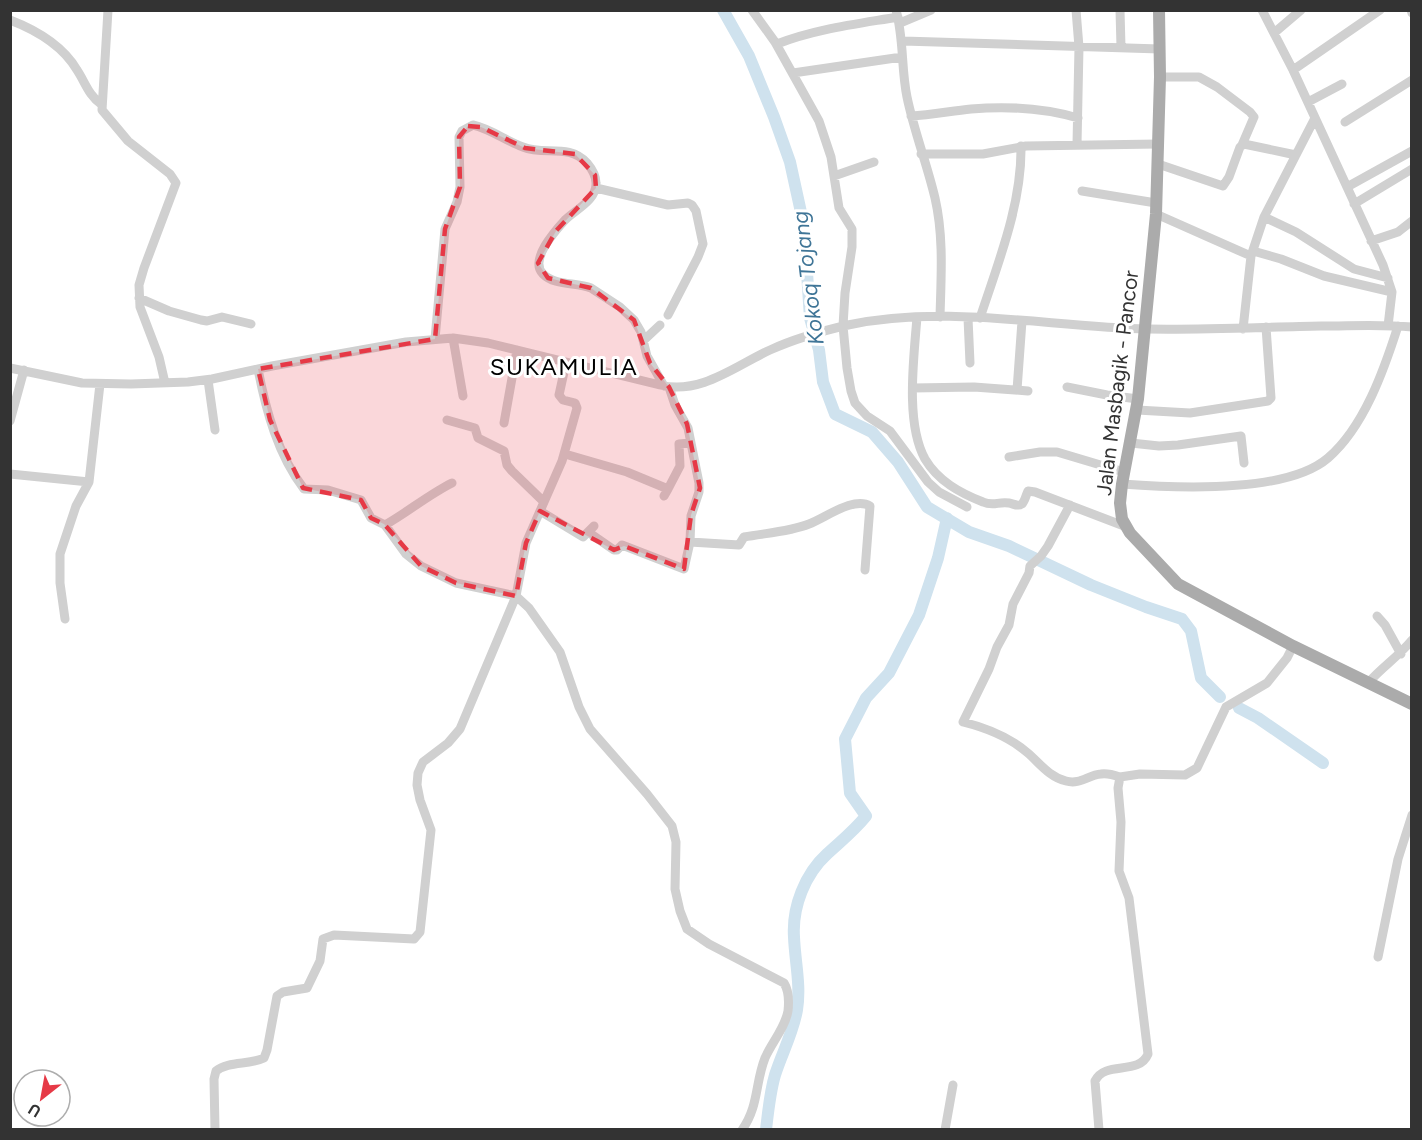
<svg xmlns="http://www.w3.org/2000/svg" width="1422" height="1140" font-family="Figtree,sans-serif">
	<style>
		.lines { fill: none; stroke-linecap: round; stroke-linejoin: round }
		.river { stroke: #cfe2ee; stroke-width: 12 }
		.minor { stroke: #d0d0d0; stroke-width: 9 }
		.major { stroke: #ababab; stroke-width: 12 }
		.marked { fill: #e63946; fill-opacity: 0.2; stroke: #e63946; stroke-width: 4.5; stroke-dasharray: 12 8; stroke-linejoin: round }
		.labels { text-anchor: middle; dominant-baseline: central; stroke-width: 6; stroke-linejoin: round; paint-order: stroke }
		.street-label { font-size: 21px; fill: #333; stroke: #fff }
		.water-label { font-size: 22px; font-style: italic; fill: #3f7597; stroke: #fff }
		.quarter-label { font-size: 24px; letter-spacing: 1.5px; fill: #000; stroke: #fff }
	</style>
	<rect width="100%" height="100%" fill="#fff"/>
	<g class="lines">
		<!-- river -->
		<path class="river" d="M723 10 749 56 774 117 790 162 804 226 810 318 819 350 823 382 835 414 872 432 898 462 927 507 969 532 1009 546 1091 585 1146 607 1182 619 1191 631 1201 678 1220 697
			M1239 708 1258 718 1323 763
			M766 1130C768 1112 770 1092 775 1075 782 1053 793 1033 797 1010 801 985 795 962 794 937 792 907 805 874 827 854 841 841 854 831 866 816L850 793 845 739 866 698 889 673 919 615 938 558 947 518"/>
		<!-- minor -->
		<path class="minor" d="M108 10 102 110 128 141 170 174 176 183 144 268 139 285 140 307 159 357 165 383
			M752 10 775 42 819 121 831 157 839 208 852 229V247L845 293 843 326 847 368 851 391 855 403 867 416 890 431 928 482 939 492 967 507
			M896 10C904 39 901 68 907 97 914 131 927 164 935 198 944 237 941 278 940 317
			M1076 10 1079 47 1077 144
			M1120 10 1121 47
			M1262 10 1293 70 1383 265 1392 292 1388 326
			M1411 10 1412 13
			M10 20C36 30 63 46 77 70 85 82 89 96 101 104
			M900 23 931 10
			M1274 33 1301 10
			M903 41 1160 49
			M777 44C815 29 857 24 898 17
			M1293 70 1380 10
			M793 73 902 57
			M1160 77H1199L1217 87 1250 112 1254 117 1242 145
			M1308 102 1342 84
			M911 116C931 115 951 111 971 109 1007 106 1044 108 1078 118
			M1345 122 1412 80
			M921 154H983L1026 146 1158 144
			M1158 164 1223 186 1229 177 1240 147 1244 144 1296 155
			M834 176 874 162
			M1347 187 1412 151
			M596 188 668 205 688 203 692 205 696 211 703 244 698 257 668 315
			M1082 191 1156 203
			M1354 204 1412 169
			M1156 214 1251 256
			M1264 217 1296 232 1354 269 1388 278
			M1371 241 1398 232 1412 221
			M1253 251 1281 259 1324 276 1392 292
			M139 298 169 311 201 320 207 321 222 317 251 324
			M917 317C914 357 905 423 925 459 938 481 960 493 983 502 994 507 998 501 1009 503 1014 504 1018 507 1022 504 1025 501 1026 495 1028 491L1035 492 1124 526
			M968 318 970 363
			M980 318C998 263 1022 204 1021 146
			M1243 329 1251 256 1264 217 1315 118
			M453 338 463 396
			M435 339 445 229 457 202 460 187 459 137 462 131 473 125C491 129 506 141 523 147 544 156 569 143 587 163 592 169 596 175 596 183 597 200 575 210 565 220 555 231 529 260 543 274 555 286 576 282 591 288L620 307 634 320 641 332 647 356 664 386
			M644 340 660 325
			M10 368 82 383 131 384 188 382 212 379 272 366 406 342 453 338 488 343 660 385C701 395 735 366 770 350 794 339 822 331 848 325 946 304 1049 327 1148 329 1205 330 1263 327 1321 326 1351 326 1381 324 1412 327
			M258 369C266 411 278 455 304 489L328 490 361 500 371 518 385 525 406 554 421 566 456 583 516 596 529 608 560 652 579 707 590 729 647 794 672 826 676 842 675 889 680 911 687 929 709 944 784 983C789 991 789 1002 788 1011 785 1028 772 1042 765 1058 755 1083 759 1106 742 1130
			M208 380 215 430
			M669 387 675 405 688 428 699 483V492L691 516 690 542
			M1067 387 1107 395 1138 399
			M913 388 974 387 1028 391
			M1017 390 1022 321
			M1137 410 1190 413 1268 401 1271 398 1266 327
			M447 420 475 428 478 438 504 451 507 465 512 471 544 502
			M10 421 24 370
			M504 423 517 350
			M1131 443 1159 446 1178 445 1241 436 1244 463
			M565 454 627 472 668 489 664 496
			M1009 457 1040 452H1057L1124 472
			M10 474 89 482
			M1122 484C1175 488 1286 494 1328 458 1364 427 1384 370 1398 326
			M668 489 680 466 679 444 690 443
			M1070 505 1048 546 1041 556 1030 566 1029 573 1013 604 1009 625 997 647 989 669 963 722C987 728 1010 737 1029 754 1041 765 1050 777 1066 781 1080 785 1088 775 1101 774 1107 773 1114 775 1120 777
			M540 511 583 537 588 532
			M385 525C408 512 428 495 452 483
			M594 526 588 532 614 550H617L622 545 684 569 690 542 739 545 744 537C765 533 789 532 809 524 825 518 854 496 870 506L865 570
			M1377 616 1385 625 1401 654
			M65 619 60 583V554L76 506 89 482 100 384
			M1368 683C1382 667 1398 657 1412 640
			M1378 957 1398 859 1412 815
			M215 1130 214 1079 216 1071C228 1061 249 1065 264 1058L267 1050 277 996 283 992 307 988 320 961 323 939 334 935 414 939 420 932 431 830 420 800 417 785 418 773 423 762 448 743 460 729 516 596 526 543 562 461 577 408 575 403 563 400 559 395 566 363
			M945 1130 953 1085
			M1099 1130 1095 1081C1105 1060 1139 1076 1148 1054L1129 898 1119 871 1121 822 1118 788 1120 777 1140 774 1185 775 1197 768 1226 707 1267 683 1287 658 1293 646"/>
		<!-- major -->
		<path class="major" d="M1159 10 1160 77 1156 214 1138 399 1122 484 1120 503 1122 519 1130 533 1178 584 1293 646 1412 704"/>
	</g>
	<!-- marked area -->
	<path class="marked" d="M468 126 481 127 525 148 575 154 595 175 596 188 556 231 538 263 548 278 591 288 634 320 650 363 669 387 687 424 700 488 691 515 684 569 624 546 614 550 540 511 526 543 516 596 456 583 421 566 384 524 371 518 361 500 303 488 270 420 258 369 435 339 445 229 460 187 459 137Z"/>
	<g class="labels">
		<!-- street labels -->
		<g class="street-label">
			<text transform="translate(1117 383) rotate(-83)">Jalan Masbagik - Pancor</text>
		</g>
		<!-- water labels -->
		<g class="water-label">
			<text transform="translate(808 278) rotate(-97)">Kokoq Tojang</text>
		</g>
		<!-- quarter labels -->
		<g class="quarter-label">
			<text x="564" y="366">SUKAMULIA</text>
		</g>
	</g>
	<!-- border -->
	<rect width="1422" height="1140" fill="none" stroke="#333333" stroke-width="24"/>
	<!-- north arrow -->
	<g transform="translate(42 1098) rotate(211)"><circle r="28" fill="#ffffff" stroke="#adadad" stroke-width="1.5"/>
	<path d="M0-4.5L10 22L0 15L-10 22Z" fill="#e63946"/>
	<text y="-9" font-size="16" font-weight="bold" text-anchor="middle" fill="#333333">U</text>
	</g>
</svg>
